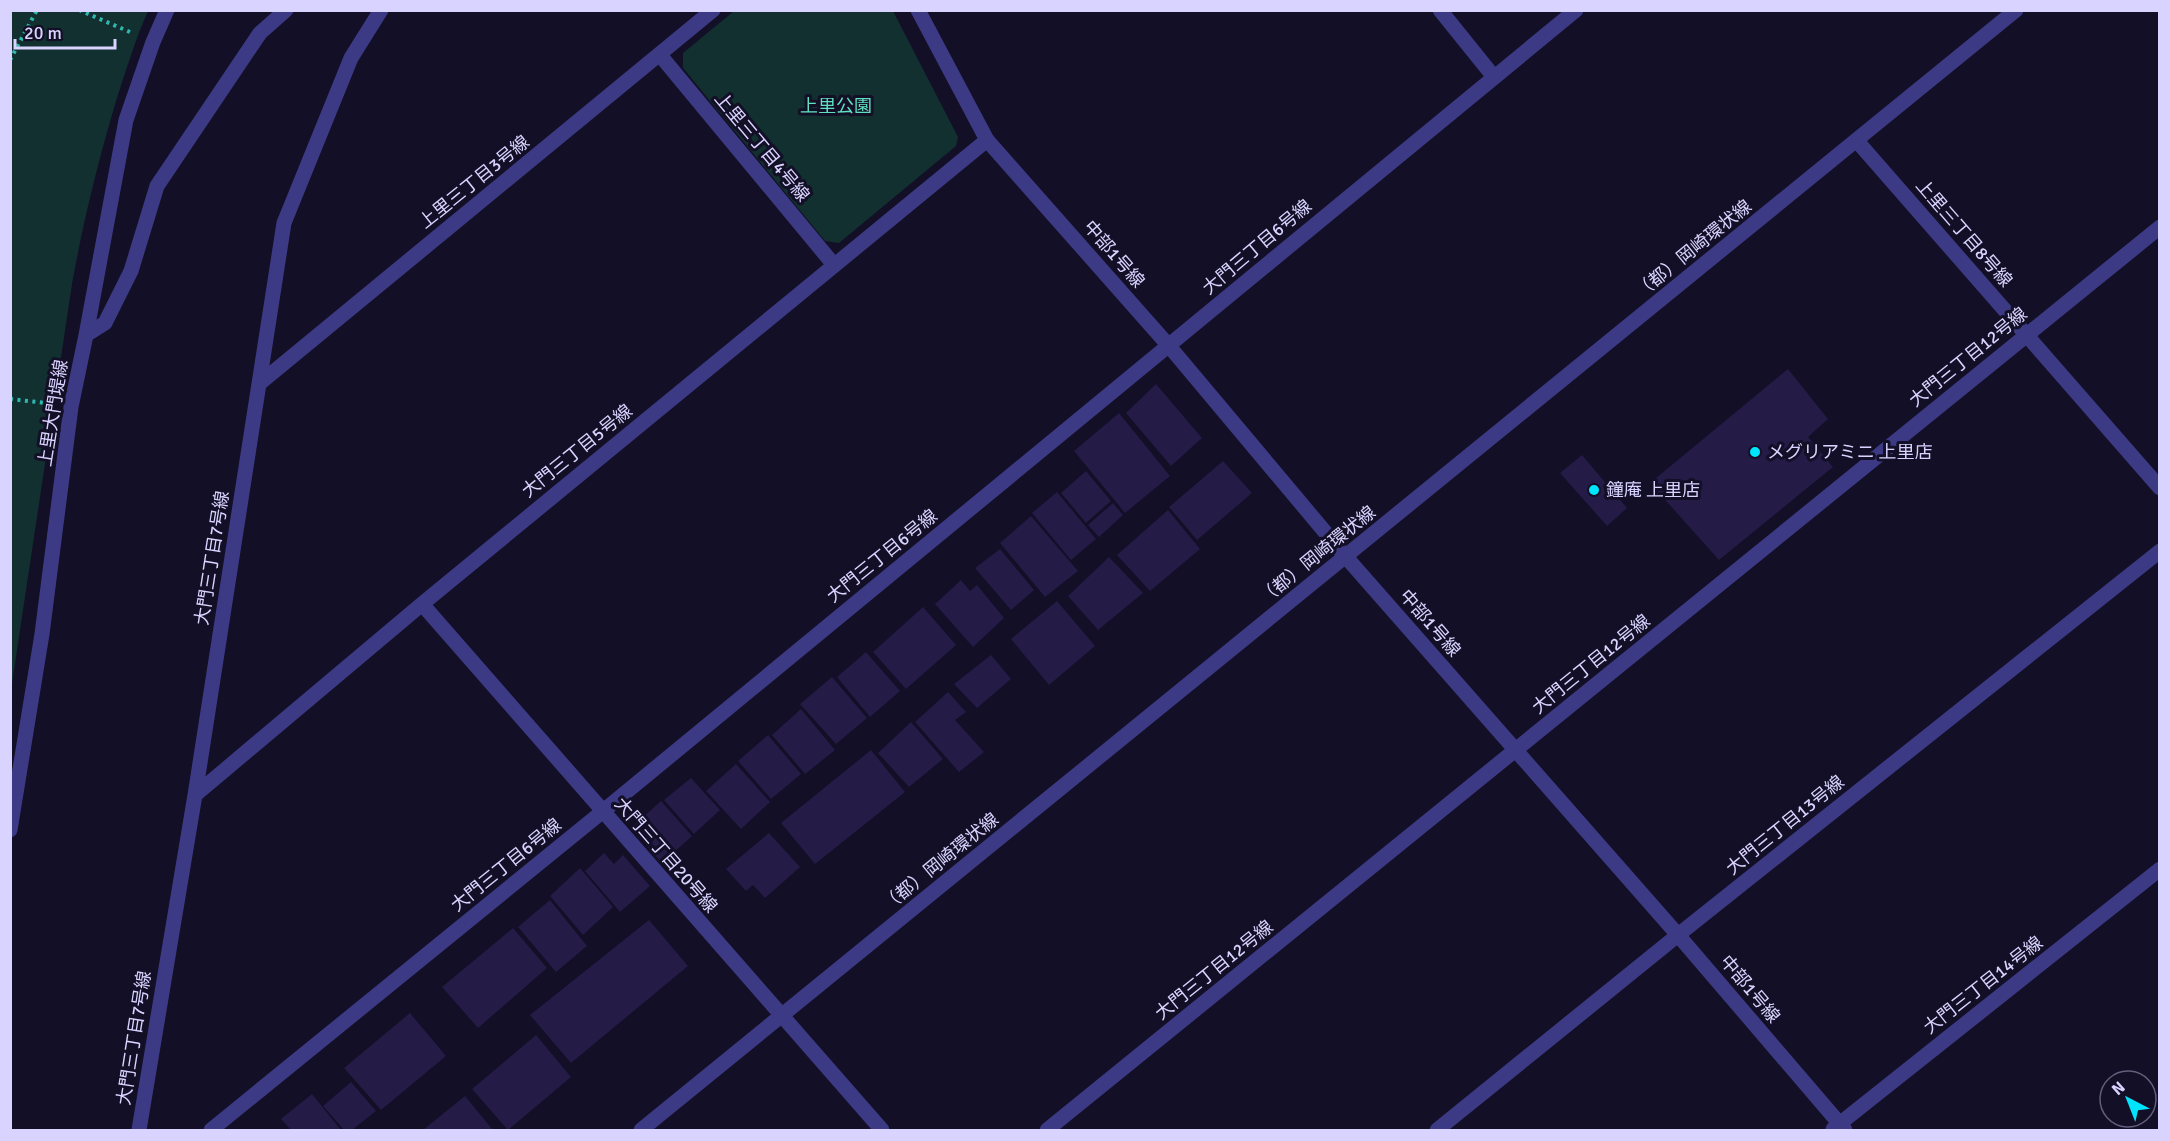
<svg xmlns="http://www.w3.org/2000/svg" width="2170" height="1141" font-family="Signika,'Noto Sans JP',sans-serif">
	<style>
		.green { fill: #12302f }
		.building { fill: #241b47 }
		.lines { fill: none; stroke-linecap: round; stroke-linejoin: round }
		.path { stroke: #2fb8b0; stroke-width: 4; stroke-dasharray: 3 4.5; stroke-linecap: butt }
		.minor { stroke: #3d3a85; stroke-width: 15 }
		.tertiary { stroke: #3d3a85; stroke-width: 15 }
		.poi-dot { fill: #00e5ff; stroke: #130f26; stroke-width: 2 }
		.labels { text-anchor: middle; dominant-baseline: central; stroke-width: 6; stroke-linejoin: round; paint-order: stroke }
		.park-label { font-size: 18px; fill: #5fe0c0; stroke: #130f26 }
		.street-label { font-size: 18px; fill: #d9d4ff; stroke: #130f26 }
		.poi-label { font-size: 18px; fill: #d9d4ff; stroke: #130f26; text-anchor: start }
	</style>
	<rect width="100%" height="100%" fill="#130f26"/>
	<!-- green -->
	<path class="green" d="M11 10 148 11C135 40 126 71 116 101 98 162 83 222 72 284L11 690Z
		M734 11H893L958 137 956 146 839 243 825 241 683 68V53Z"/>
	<!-- building -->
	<path class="building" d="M1788 369 1828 419 1808 437 1833 467 1719 560 1650 483Z
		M1156 384 1202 438 1171 466 1126 413Z
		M1119 413 1170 476 1125 513 1074 451Z
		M1582 455 1627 508 1607 526 1560 473Z
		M1223 461 1252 493 1197 540 1169 507Z
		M1086 471 1111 501 1086 523 1061 493Z
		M1057 492 1096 539 1071 560 1032 513Z
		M1113 503 1123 515 1099 537 1088 525Z
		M1168 510 1200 549 1150 591 1117 555Z
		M1031 516 1078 571 1045 597 1000 543Z
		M1000 549 1034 590 1011 610 975 568Z
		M1109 557 1143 593 1098 630 1068 596Z
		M961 580 970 591 977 585 1004 618 973 647 935 604Z
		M1057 601 1095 646 1049 685 1011 639Z
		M923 607 956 645 906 689 873 652Z
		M866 652 900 691 870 717 837 677Z
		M991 655 1011 679 977 708 954 684Z
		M832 677 867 718 836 744 800 704Z
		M948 692 966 712 955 720 984 752 959 772 915 722Z
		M801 709 835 750 805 774 772 735Z
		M911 722 943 759 909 787 878 753Z
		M768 735 801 774 771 799 738 761Z
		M871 750 905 792 815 864 781 823Z
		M736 764 770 802 741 829 706 791Z
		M691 778 720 810 694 834 664 800Z
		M661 801 692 836 662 863 631 828Z
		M769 833 800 867 765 898 753 885 746 891 726 869Z
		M604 853 614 864 623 855 650 886 620 912 585 871Z
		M580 868 613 907 583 935 550 896Z
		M550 900 587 946 556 972 518 927Z
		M649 920 688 966 571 1063 530 1015Z
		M513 928 547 968 478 1028 442 987Z
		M410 1013 446 1056 381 1110 344 1068Z
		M536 1035 571 1077 508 1130 472 1089Z
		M351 1082 376 1111 352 1130H344L323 1106Z
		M312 1094 340 1129 338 1130H291L281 1119Z
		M465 1096 493 1130H423Z"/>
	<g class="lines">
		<!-- path -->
		<path class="path" d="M79 10 130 32
			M10 60 37 10
			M10 399 46 403"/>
		<!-- minor -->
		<path class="minor" d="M918 10 987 140 1169 346 1346 557 1678 935 1845 1130
			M1440 10 1494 77
			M660 55 834 265
			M1857 141 2160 488
			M86 335 105 323 131 271 157 186 260 33 286 10
			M260 383 713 10
			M422 604 882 1130
			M195 795 422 604 987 140
			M10 830 42 634 71 407 86 335 126 120 153 42 167 10
			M1833 1129 2160 869
			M139 1130 195 795 284 223 351 58 381 10
			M211 1130 602 812 1576 10
			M1047 1130 2160 227
			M1437 1130 1678 935 2160 551"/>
		<!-- tertiary -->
		<path class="tertiary" d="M641 1130 2016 10"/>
	</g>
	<!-- markers -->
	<g class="poi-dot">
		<circle cx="1755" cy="452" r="6"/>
		<circle cx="1594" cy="490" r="6"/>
	</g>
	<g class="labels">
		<!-- park labels -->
		<g class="park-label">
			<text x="836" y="106">上里公園</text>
		</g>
		<!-- street labels -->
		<g class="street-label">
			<text transform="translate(762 147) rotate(50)">上里三丁目4号線</text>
			<text transform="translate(474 182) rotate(-39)">上里三丁目3号線</text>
			<text transform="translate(1964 233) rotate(49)">上里三丁目8号線</text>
			<text transform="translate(1257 247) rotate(-40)">大門三丁目6号線</text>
			<text transform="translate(1693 249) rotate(-39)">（都）岡崎環状線</text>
			<text transform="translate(1114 254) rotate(49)">中部1号線</text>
			<text transform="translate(1968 357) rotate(-39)">大門三丁目12号線</text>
			<text transform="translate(53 413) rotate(-81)">上里大門堤線</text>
			<text transform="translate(577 451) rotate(-39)">大門三丁目5号線</text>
			<text transform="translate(1317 555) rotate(-39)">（都）岡崎環状線</text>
			<text transform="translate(882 556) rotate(-39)">大門三丁目6号線</text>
			<text transform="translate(212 558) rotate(-81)">大門三丁目7号線</text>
			<text transform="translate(1430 623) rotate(49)">中部1号線</text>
			<text transform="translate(1591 664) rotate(-39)">大門三丁目12号線</text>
			<text transform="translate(1785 825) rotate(-39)">大門三丁目13号線</text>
			<text transform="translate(666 855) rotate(49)">大門三丁目20号線</text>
			<text transform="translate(940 862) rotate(-39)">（都）岡崎環状線</text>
			<text transform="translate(506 865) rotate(-39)">大門三丁目6号線</text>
			<text transform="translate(1214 970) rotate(-39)">大門三丁目12号線</text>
			<text transform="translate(1983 985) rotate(-38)">大門三丁目14号線</text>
			<text transform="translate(1750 989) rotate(50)">中部1号線</text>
			<text transform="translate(134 1038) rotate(-81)">大門三丁目7号線</text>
		</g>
		<!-- poi labels -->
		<g class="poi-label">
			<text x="1767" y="452">メグリアミニ 上里店</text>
			<text x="1606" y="490">鐘庵 上里店</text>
		</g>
	</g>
	<!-- border -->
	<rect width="2170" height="1141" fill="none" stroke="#d9d4ff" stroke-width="24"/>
	<!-- north arrow -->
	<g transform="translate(2128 1099) rotate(318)"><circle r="28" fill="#130f26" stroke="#625e7d" stroke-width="1.5"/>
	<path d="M0-4.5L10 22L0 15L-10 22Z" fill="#00e5ff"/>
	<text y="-9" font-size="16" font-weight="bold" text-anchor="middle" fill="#d9d4ff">N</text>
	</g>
	<!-- scale -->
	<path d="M15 39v9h100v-9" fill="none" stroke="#d9d4ff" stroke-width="3"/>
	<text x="24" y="39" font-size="18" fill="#d9d4ff" stroke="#130f26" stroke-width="4.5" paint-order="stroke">20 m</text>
</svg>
